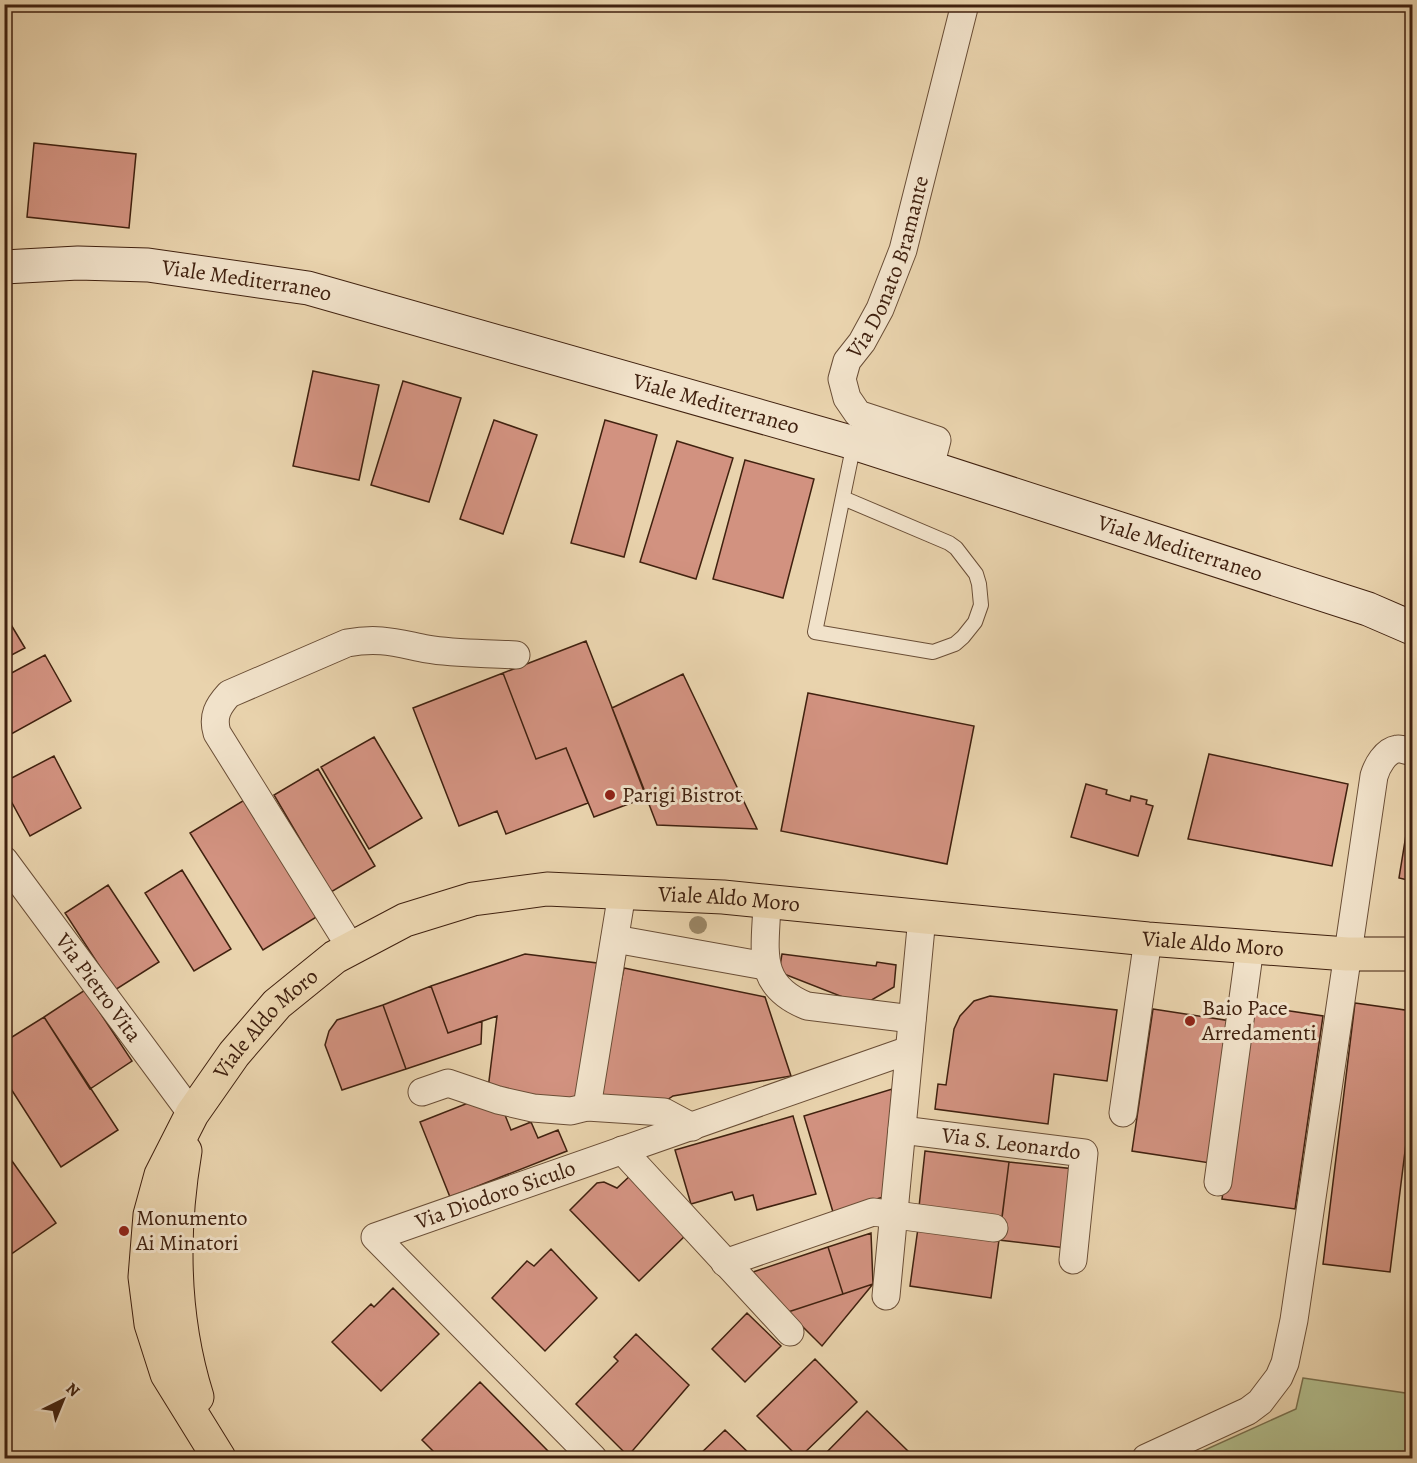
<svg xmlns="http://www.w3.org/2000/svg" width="1417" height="1463" font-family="Alegreya,serif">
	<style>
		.green { fill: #b2be8d; stroke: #79704e; stroke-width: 1.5 }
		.building { fill: #d29280; stroke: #40210f; stroke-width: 1.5 }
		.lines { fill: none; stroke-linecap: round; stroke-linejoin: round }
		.lane-casing { stroke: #6a4e36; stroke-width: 16 }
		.street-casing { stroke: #6a4e36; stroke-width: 29 }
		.secondary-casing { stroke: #40210f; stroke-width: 35 }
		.primary-casing { stroke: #40210f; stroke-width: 35 }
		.lane { stroke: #f1e2ca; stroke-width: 14 }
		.street { stroke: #f1e2ca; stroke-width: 27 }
		.secondary { stroke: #f1e2ca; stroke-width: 33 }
		.primary { stroke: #e9d3ad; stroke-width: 33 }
		.tree { fill: #9b8767 }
		.poi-dot { fill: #8f2418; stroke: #f1e2ca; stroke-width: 2 }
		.labels { text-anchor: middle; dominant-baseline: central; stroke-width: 6; stroke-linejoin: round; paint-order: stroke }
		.street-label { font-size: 22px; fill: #40210f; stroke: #f1e2ca }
		.poi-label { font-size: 22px; fill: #40210f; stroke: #f1e2ca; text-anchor: start }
	</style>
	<rect width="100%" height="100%" fill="#e9d3ad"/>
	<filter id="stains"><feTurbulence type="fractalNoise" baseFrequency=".00333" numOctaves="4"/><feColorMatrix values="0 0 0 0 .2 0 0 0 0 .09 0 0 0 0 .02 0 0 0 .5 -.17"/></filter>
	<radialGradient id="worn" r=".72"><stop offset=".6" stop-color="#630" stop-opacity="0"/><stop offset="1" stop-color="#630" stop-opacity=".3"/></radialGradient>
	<!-- green -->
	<path class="green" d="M1303 1378 1412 1394V1458H1187L1296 1409Z"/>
	<!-- building -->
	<path class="building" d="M34 143 136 154 129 228 27 217Z
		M313 371 379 385 359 480 293 466Z
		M403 381 461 398 429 502 371 485Z
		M494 420 537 435 503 534 460 519Z
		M605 420 657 435 624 557 571 543Z
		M677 441 733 458 696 579 640 562Z
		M745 460 814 479 783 598 713 579Z
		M4 613 25 648 4 659Z
		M586 641 647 797 594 817 566 748 536 759 503 673Z
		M45 655 71 701 4 738V677Z
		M503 673 536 759 566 748 588 803 506 834 497 811 459 826 413 708Z
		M683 674 757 829 657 825 612 708Z
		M808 693 974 726 947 864 781 831Z
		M374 737 422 818 369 849 321 767Z
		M1209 754 1348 784 1332 866 1188 839Z
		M54 756 81 808 30 836 4 788V782Z
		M318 769 375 866 331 892 274 795Z
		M1086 784 1107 790 1106 794 1130 801 1131 796 1147 800 1146 804 1153 806 1138 856 1071 837Z
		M1412 798V881L1399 878Z
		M246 799 318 916 263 950 190 833Z
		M182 870 231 949 194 971 145 893Z
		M108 885 159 962 115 990 65 913Z
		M525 954 597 963 578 1107 488 1089 497 1016 448 1033 431 986Z
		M782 954 876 966 877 962 896 965 894 987 863 1005 779 972Z
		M624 968 765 997 791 1076 673 1096 664 1102 598 1094Z
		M431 986 448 1033 482 1021 481 1044 406 1069 383 1005Z
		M85 990 132 1061 90 1089 44 1017Z
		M990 996 1117 1010 1107 1081 1054 1074 1048 1124 935 1109 938 1084 946 1085 954 1029 960 1016 974 1001Z
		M1355 1003 1412 1011V1095L1390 1272 1323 1264Z
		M383 1005 406 1069 342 1090 325 1045 329 1031 337 1020Z
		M1250 1005 1323 1016 1295 1209 1222 1199Z
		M1153 1009 1231 1021 1210 1163 1132 1151Z
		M44 1017 118 1130 61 1167 4 1078V1042Z
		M902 1086 890 1195 833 1212 804 1116Z
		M468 1103 505 1115 511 1130 531 1122 538 1138 558 1130 567 1151 450 1197 420 1122Z
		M793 1116 816 1194 757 1210 753 1195 735 1200 732 1192 691 1204 675 1150Z
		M925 1151 1009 1162 1002 1218 919 1207Z
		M12 1161 56 1223 4 1259V1166Z
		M1009 1162 1075 1169 1066 1248 999 1240Z
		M632 1174 690 1231 639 1281 570 1210 597 1183 604 1182 617 1188Z
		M918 1228 999 1240 991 1298 910 1286Z
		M871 1233 873 1284 843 1294 828 1247Z
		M828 1247 843 1294 788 1312 750 1273Z
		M551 1249 597 1298 545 1351 492 1298 527 1261 534 1266Z
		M873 1284 822 1346 788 1312Z
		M393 1288 439 1334 381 1391 332 1342 371 1304 374 1307Z
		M747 1313 781 1346 745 1382 712 1349Z
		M636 1334 689 1385 628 1456 576 1404 618 1361 614 1357Z
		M815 1359 857 1402 799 1458 757 1416Z
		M480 1382 548 1451 541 1458H440L422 1440Z
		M867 1411 909 1452 903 1458H821Z
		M725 1430 754 1458H696Z"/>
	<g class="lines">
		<defs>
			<path id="lane" d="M843 498 949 543 956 548 976 574 979 584 981 605 975 622 963 637 955 644 933 652 815 632 854 443"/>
			<g id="street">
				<path id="s1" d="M930 467 937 440 858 414 847 398 842 379 847 361 862 342 880 309 903 250 965 4"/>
				<path id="s2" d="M4 860 192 1114"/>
				<path d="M767 902C766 948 754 985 807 1006L912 1019"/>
				<path d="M615 939 765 966"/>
				<path d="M351 948 217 733C212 716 218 706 229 694L347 643C380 637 396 643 427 649 456 654 487 653 516 655"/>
				<path d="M422 1092 448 1083 498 1100 533 1108 571 1111 587 1107 664 1112 692 1127"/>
				<path d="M587 1107 622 893"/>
				<path d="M1123 1113 1148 939"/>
				<path id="s3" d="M902 1130 1084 1153 1073 1260"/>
				<path d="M622 1150 790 1332"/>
				<path d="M1218 1182 1250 947"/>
				<path d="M725 1263 873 1212 994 1228"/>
				<path d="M886 1296 922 917"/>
				<path id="s4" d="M593 1458 375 1237 909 1050"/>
				<path d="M1146 1458 1248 1411 1260 1402 1279 1377 1285 1363 1294 1320 1374 776C1377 766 1385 751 1397 749 1401 748 1408 751 1412 752"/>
			</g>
			<g id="secondary">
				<path id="s5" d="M4 267 78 263 148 265 308 288 854 443 1368 609 1412 628"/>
			</g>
			<g id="primary">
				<path d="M185 1151C171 1234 172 1317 197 1397"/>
				<path id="s6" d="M219 1458 167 1374 151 1324 145 1277 150 1215 161 1175 192 1114 234 1054 277 1004 335 957 405 920 473 899 547 889 723 897 1148 939 1347 954H1412"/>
			</g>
		</defs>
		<!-- lane casing -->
		<use href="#lane" class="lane-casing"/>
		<!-- street casing -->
		<use href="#street" class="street-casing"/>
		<!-- secondary casing -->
		<use href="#secondary" class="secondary-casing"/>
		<!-- primary casing -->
		<use href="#primary" class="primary-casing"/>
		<!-- lane -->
		<use href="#lane" class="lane"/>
		<!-- street -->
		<use href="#street" class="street"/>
		<!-- secondary -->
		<use href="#secondary" class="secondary"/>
		<!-- primary -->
		<use href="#primary" class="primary"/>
	</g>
	<!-- trees -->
	<circle class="tree" cx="698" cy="925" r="9"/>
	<!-- markers -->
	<g class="poi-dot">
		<circle cx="610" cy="795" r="6"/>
		<circle cx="1190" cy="1021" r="6"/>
		<circle cx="124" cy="1231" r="6"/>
	</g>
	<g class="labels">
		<!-- street labels -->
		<g class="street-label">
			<text stroke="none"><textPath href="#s1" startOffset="273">Via Donato Bramante</textPath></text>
			<text stroke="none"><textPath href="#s5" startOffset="244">Viale Mediterraneo</textPath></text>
			<text stroke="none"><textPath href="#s5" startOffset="730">Viale Mediterraneo</textPath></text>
			<text stroke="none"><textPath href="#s5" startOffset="1216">Viale Mediterraneo</textPath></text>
			<text stroke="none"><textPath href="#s6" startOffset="992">Viale Aldo Moro</textPath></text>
			<text stroke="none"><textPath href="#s6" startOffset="1478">Viale Aldo Moro</textPath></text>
			<text stroke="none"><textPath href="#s2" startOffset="159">Via Pietro Vita</textPath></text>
			<text stroke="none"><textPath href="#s6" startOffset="488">Viale Aldo Moro</textPath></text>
			<text stroke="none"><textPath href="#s3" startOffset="110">Via S. Leonardo</textPath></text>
			<text stroke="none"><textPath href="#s4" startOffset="438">Via Diodoro Siculo</textPath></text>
		</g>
		<!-- poi labels -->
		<g class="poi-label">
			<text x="622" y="795">Parigi Bistrot</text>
			<text x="1202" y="1008">Baio Pace<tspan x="1202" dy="25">Arredamenti</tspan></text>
			<text x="136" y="1218">Monumento<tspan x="136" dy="25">Ai Minatori</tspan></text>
		</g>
	</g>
	<!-- margin -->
	<rect width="1417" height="1463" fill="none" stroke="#e9d3ad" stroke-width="24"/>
	<rect x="6" y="6" width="1405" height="1451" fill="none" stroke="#40210f" stroke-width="3"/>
	<rect x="12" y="12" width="1393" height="1439" fill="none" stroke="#40210f" stroke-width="1.5"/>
	<!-- north arrow -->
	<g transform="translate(63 1400) rotate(43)" stroke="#f1e2ca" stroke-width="4.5" paint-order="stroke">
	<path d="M0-4.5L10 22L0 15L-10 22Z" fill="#40210f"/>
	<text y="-9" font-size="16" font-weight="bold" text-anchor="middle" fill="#40210f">N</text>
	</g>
	<rect width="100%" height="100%" filter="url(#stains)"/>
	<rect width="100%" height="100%" fill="url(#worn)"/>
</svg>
